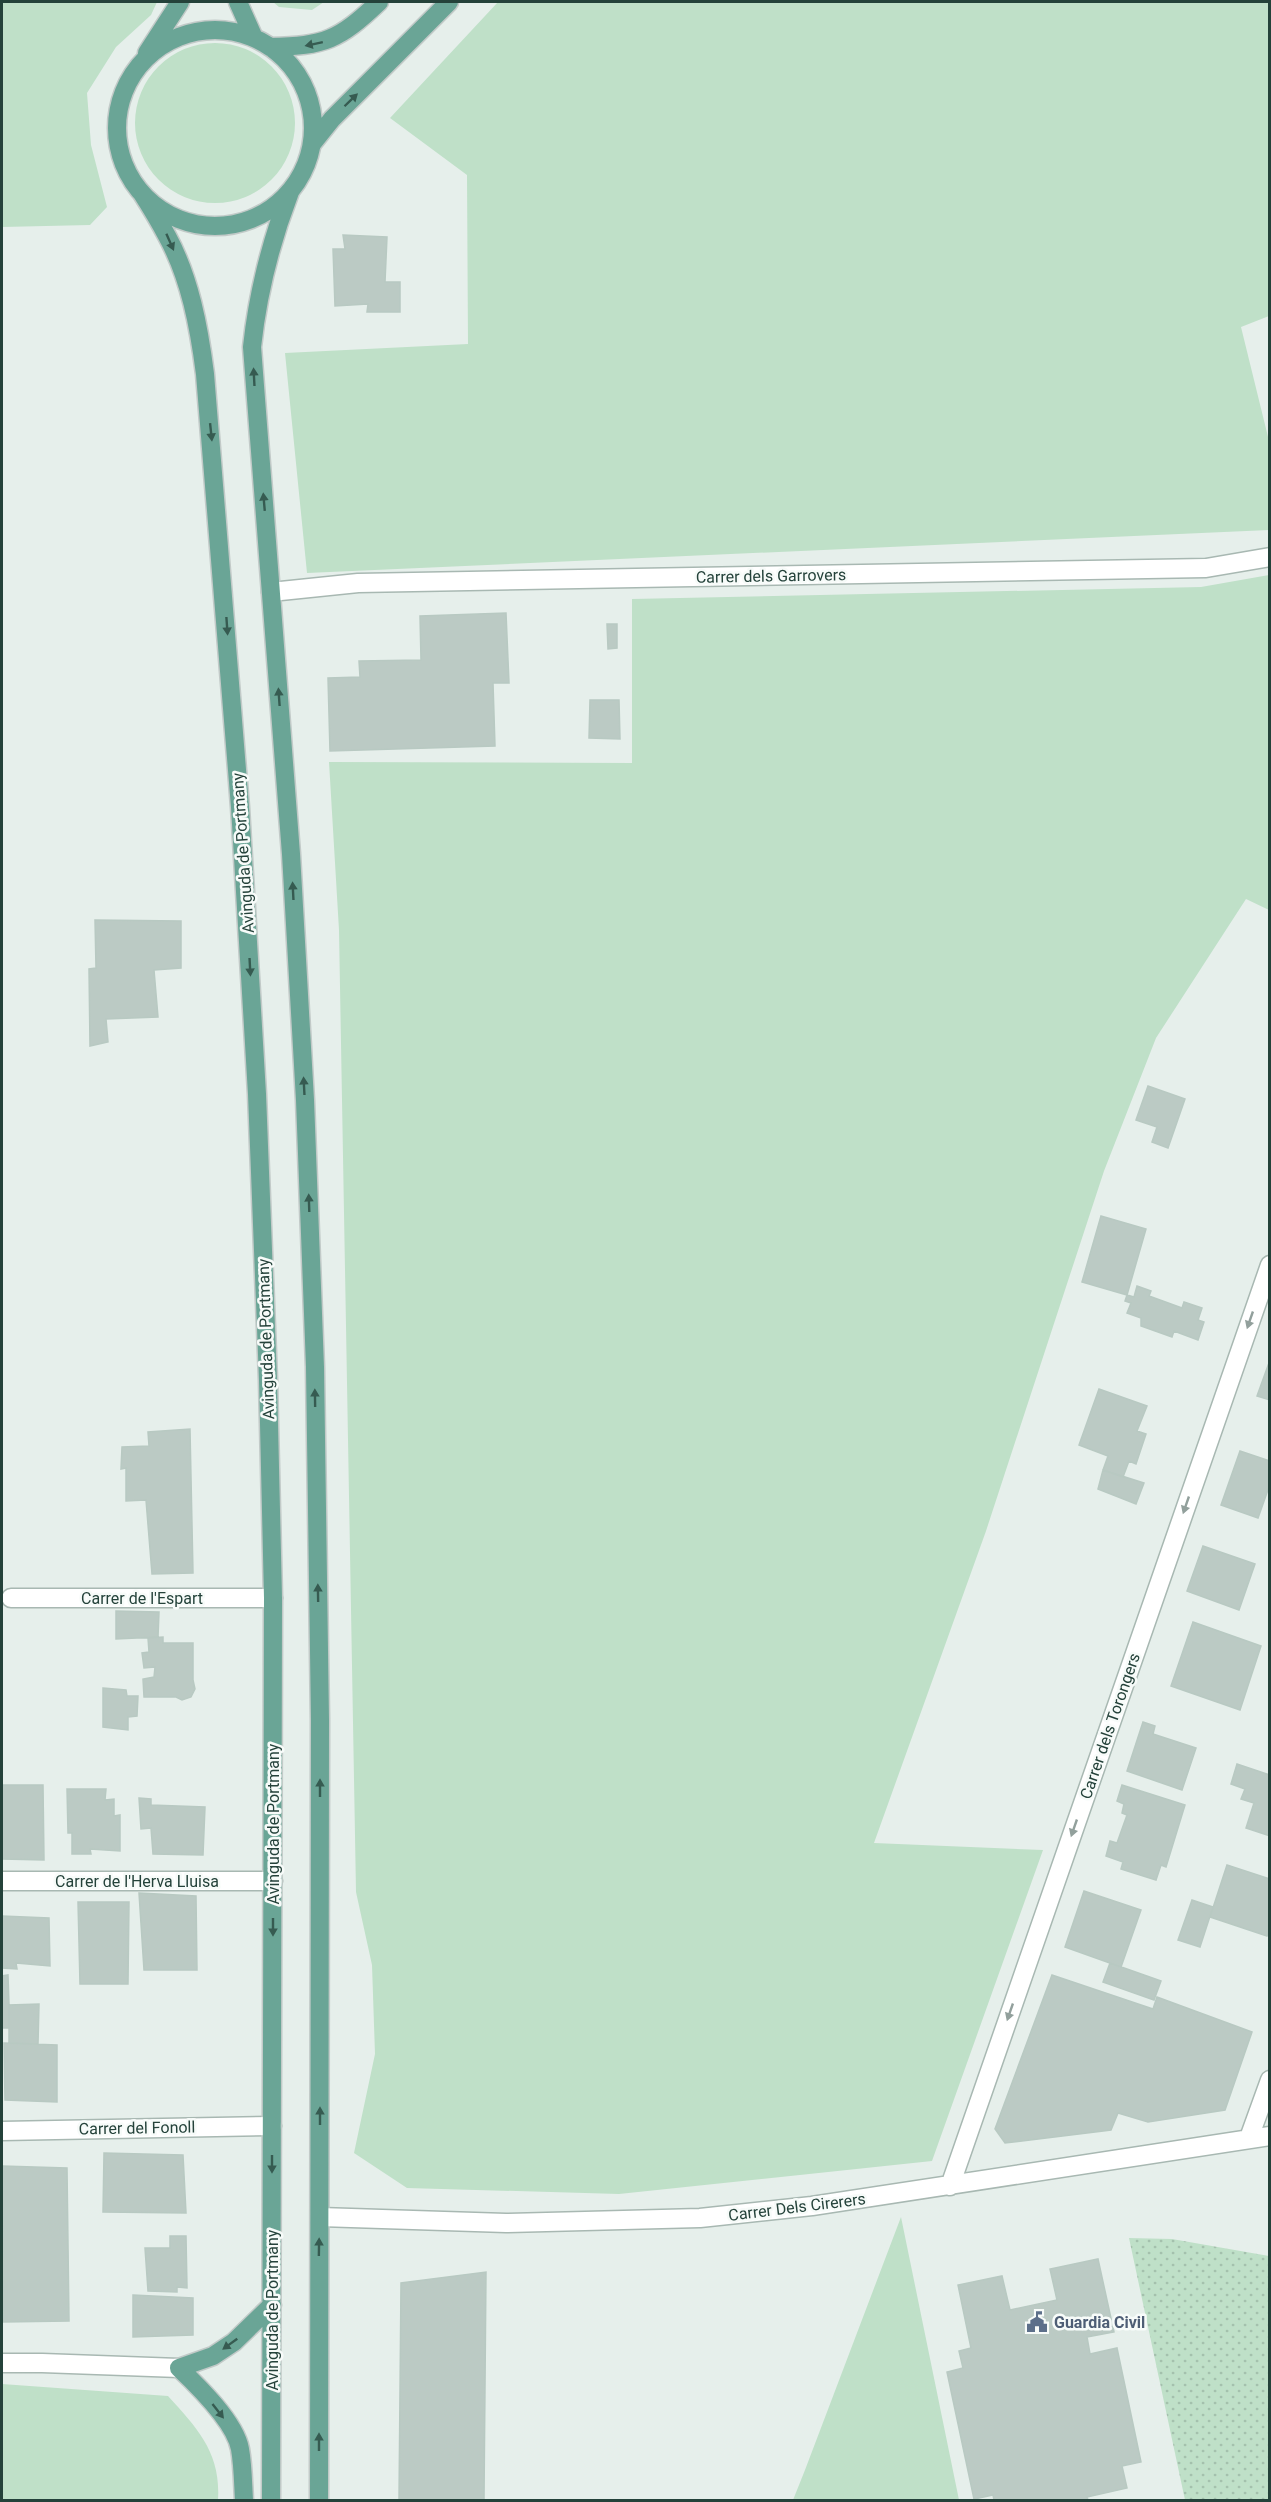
<svg xmlns="http://www.w3.org/2000/svg" width="1271" height="2502" font-family="Roboto,sans-serif">
	<style>
		.green { fill: #bfe0c8 }
		.park { fill: url(#park-dots) }
		.building { fill: #bbcac4; stroke: #b8c9c2; stroke-width: 1.5 }
		.lines { fill: none; stroke-linecap: round; stroke-linejoin: round }
		.minor-casing { stroke: #a8b8b2; stroke-width: 21 }
		.major-casing { stroke: #c2cac8; stroke-width: 21 }
		.minor { stroke: #fff; stroke-width: 18 }
		.major { stroke: #6aa596; stroke-width: 18 }
		.oneway { fill: #365b51 }
		.oneway2 { fill: #92a09c }
		.labels { text-anchor: middle; dominant-baseline: central; stroke-width: 5; stroke-linejoin: round; paint-order: stroke }
		.street-label { font-size: 16px; fill: #24423a; stroke: #f7fbf9 }
		.service-label { font-size: 16px; font-weight: bold; fill: #4e5e75; stroke: #f7fbf9; text-anchor: start }
	</style>
	<defs>
		<pattern id="park-dots" width="8" height="8" patternUnits="userSpaceOnUse" patternTransform="scale(1.5)"><rect width="8" height="8" fill="#bfe0c8"/><path d="M2 2h.1M6 6h.1" fill="none" stroke="#a4c1ad" stroke-width="1.8" stroke-linecap="round"/></pattern>
	</defs>
	<rect width="100%" height="100%" fill="#e6efeb"/>
	<!-- green -->
	<path class="green" d="M2 2H157L151 15 116 47 87 93 91 145 107 207 90 225 2 227Z
		M273 2H324L312 10 279 7Z
		M498 2H1269V316L1241 327 1269 441V530L307 573 285 353 468 344 467 175 390 118Z
		M135 123a80 80 0 1 1 160 0a80 80 0 1 1-160 0Z
		M1269 575V910L1246 899 1156 1038 1104 1171 986 1531 874 1843 1043 1850 932 2161 619 2194 407 2188 354 2153 375 2054 372 1965 356 1892 339 930 329 762 632 763V599L1201 587Z
		M901 2217 959 2500H793L805 2470Z
		M2 2384 168 2396C198 2429 221 2453 218 2500H2Z"/>
	<!-- park -->
	<path class="park" d="M1129 2238 1172 2239 1269 2256V2500H1185Z"/>
	<!-- building -->
	<path class="building" d="M343 235 387 237 385 282H400V312H367L368 304 335 306 333 249H345Z
		M506 613 509 683H493L495 746 330 751 328 678 360 677 359 661 421 660 420 616Z
		M607 624H617V648L608 649Z
		M590 700H619L620 739 589 738Z
		M95 920 181 921V968L154 970 158 1017 106 1019 108 1042 90 1046 89 969 96 968Z
		M1148 1086 1185 1099 1168 1148 1152 1142 1157 1127 1136 1120Z
		M1101 1216 1146 1229 1127 1295 1082 1282Z
		M1137 1286 1151 1291 1149 1296 1182 1308 1184 1302 1202 1308 1198 1320 1204 1322 1198 1340 1174 1331 1172 1337 1141 1326V1318L1127 1313 1131 1303 1125 1301 1127 1295 1134 1297Z
		M1270 1360V1400L1257 1396Z
		M1099 1389 1147 1406 1137 1431 1146 1434 1136 1464 1129 1461 1123 1477 1103 1470 1108 1456 1079 1445Z
		M190 1429 193 1573 152 1574 146 1500 126 1501V1468L121 1469 122 1447 149 1446 148 1432Z
		M1240 1451 1270 1461V1484L1258 1518 1221 1505Z
		M1103 1470 1144 1483 1136 1504 1098 1489Z
		M1203 1546 1255 1564 1239 1610 1187 1591Z
		M116 1611 159 1612 158 1637 116 1639Z
		M1193 1622 1261 1646 1240 1710 1171 1686Z
		M163 1637V1643H193V1680L195 1689 191 1697 182 1700 176 1697H144L143 1679 154 1677 155 1667 144 1668 142 1653 149 1652 148 1638Z
		M103 1688 126 1690 127 1696H138L137 1716 128 1717V1730L103 1727Z
		M1143 1722 1155 1726 1153 1734 1196 1748 1182 1790 1127 1771Z
		M1237 1764 1270 1775V1836L1246 1828 1254 1803 1241 1799 1245 1789 1231 1784Z
		M2 1785H43L44 1860 2 1859Z
		M1122 1785 1185 1805 1166 1867 1161 1865 1156 1880 1121 1869 1123 1862 1106 1856 1110 1841 1117 1843 1127 1815 1122 1813 1124 1804 1117 1801Z
		M67 1789H106L105 1800 114 1799V1816L120 1815V1851L90 1849 91 1854H72V1833H68Z
		M139 1798 151 1799V1805L205 1807 203 1855 153 1854 151 1828 141 1829Z
		M1227 1865 1270 1879V1929L1267 1936 1210 1917Z
		M1084 1891 1141 1910 1121 1967 1065 1947Z
		M139 1893 196 1896 197 1970H144Z
		M1192 1900 1213 1907 1200 1947 1178 1940Z
		M78 1902H129L128 1984H80Z
		M2 1916 49 1918 50 1966 16 1963 17 1969 2 1968Z
		M1110 1963 1161 1981 1154 2000 1103 1982Z
		M8 1975 9 2005V2028H2V1976Z
		M1052 1975 1153 2009 1157 1997 1252 2032 1225 2110 1148 2122 1118 2113 1111 2130 1005 2143 995 2129Z
		M39 2004 38 2044 9 2043V2005Z
		M4 2043 57 2045V2102L5 2100Z
		M104 2153 183 2155 186 2213 103 2212Z
		M2 2166 67 2168 69 2321 3 2322Z
		M170 2236H186L187 2288 177 2287V2292L148 2291 145 2248H170Z
		M1098 2259 1114 2332 1087 2337 1090 2354 1117 2348 1141 2462 1122 2466 1127 2488 1087 2497 1088 2500H994L993 2495 974 2499 947 2372 963 2368 959 2351 971 2348 958 2285 1002 2276 1010 2310 1057 2300 1050 2269Z
		M486 2272 484 2500H399L401 2283Z
		M133 2295 193 2298V2335L133 2337Z"/>
	<g class="lines">
		<defs>
			<path id="minor" d="M271 592 358 583 1206 568 1270 557
				M11 1598H273
				M2 1881H273
				M2 2131 272 2126
				M1249 2138 1270 2080
				M950 2186 1270 1265
				M320 2217 506 2223 700 2218 812 2206 1270 2136
				M2 2363H42L179 2368"/>
			<path id="major" d="M238 2 254 38
				M117 128a98 98 0 1 1 196 0a98 98 0 1 1-196 0Z
				M270 47C325 46 339 40 379 2
				M147 53 180 2
				M312 144 332 119 449 2
				M141 192C150 206 159 221 167 236 190 278 199 327 205 374L240 807 257 1094 268 1380 273 1598 271 2500
				M290 192C270 244 258 291 252 347L291 854 305 1100 315 1367 320 1721 319 2500
				M244 2500C243 2484 243 2466 240 2449 235 2422 198 2386 179 2368L213 2356 234 2342 272 2305"/>
		</defs>
		<!-- minor casing -->
		<use href="#minor" class="minor-casing"/>
		<!-- major casing -->
		<use href="#major" class="major-casing"/>
		<!-- minor -->
		<use href="#minor" class="minor"/>
		<!-- major -->
		<use href="#major" class="major"/>
	</g>
	<!-- one-way arrows -->
	<defs><path id="oneway-solid" d="M-6-.8H1V-3.2L6.5 0L1 3.2V.8H-6Z" transform="scale(1.5)"/></defs>
	<g class="oneway">
		<use href="#oneway-solid" transform="translate(314 44) rotate(168)"/>
		<use href="#oneway-solid" transform="translate(351 100) rotate(-44)"/>
		<use href="#oneway-solid" transform="translate(170 242) rotate(66)"/>
		<use href="#oneway-solid" transform="translate(254 377) rotate(-93)"/>
		<use href="#oneway-solid" transform="translate(211 432) rotate(84)"/>
		<use href="#oneway-solid" transform="translate(264 502) rotate(-95)"/>
		<use href="#oneway-solid" transform="translate(227 626) rotate(86)"/>
		<use href="#oneway-solid" transform="translate(279 697) rotate(-94)"/>
		<use href="#oneway-solid" transform="translate(293 891) rotate(-93)"/>
		<use href="#oneway-solid" transform="translate(250 967) rotate(87)"/>
		<use href="#oneway-solid" transform="translate(304 1086) rotate(-93)"/>
		<use href="#oneway-solid" transform="translate(309 1203) rotate(-92)"/>
		<use href="#oneway-solid" transform="translate(315 1398) rotate(-91)"/>
		<use href="#oneway-solid" transform="translate(318 1593) rotate(-91)"/>
		<use href="#oneway-solid" transform="translate(320 1788) rotate(-90)"/>
		<use href="#oneway-solid" transform="translate(273 1927) rotate(90)"/>
		<use href="#oneway-solid" transform="translate(320 2116) rotate(-90)"/>
		<use href="#oneway-solid" transform="translate(272 2164) rotate(90)"/>
		<use href="#oneway-solid" transform="translate(319 2247) rotate(-89)"/>
		<use href="#oneway-solid" transform="translate(230 2344) rotate(144)"/>
		<use href="#oneway-solid" transform="translate(218 2411) rotate(52)"/>
		<use href="#oneway-solid" transform="translate(319 2442) rotate(-90)"/>
	</g>
	<g class="oneway2">
		<use href="#oneway-solid" transform="translate(1250 1320) rotate(109)"/>
		<use href="#oneway-solid" transform="translate(1186 1505) rotate(109)"/>
		<use href="#oneway-solid" transform="translate(1074 1828) rotate(109)"/>
		<use href="#oneway-solid" transform="translate(1010 2012) rotate(109)"/>
	</g>
	<!-- icons -->
	<defs>
		<symbol id="civic-bare" viewBox="-9 -9 18 18"><path d="M-.6-6.5H3V-4.5H.6V-3L4-1V1h2V6H-6V1h2V-1L-.6-3ZM-1.2 2.5V6h2.4V2.5Z" fill="#5c6f8a" stroke="#f7fbf9" stroke-width="2.5" paint-order="stroke"/></symbol>
	</defs>
	<g fill-rule="evenodd">
		<use href="#civic-bare" x="1022" y="2307" width="30" height="30"/>
	</g>
	<g class="labels">
		<!-- street labels -->
		<g class="street-label">
			<text transform="translate(771 576) rotate(-1)">Carrer dels Garrovers</text>
			<text transform="translate(243 853) rotate(-94)">Avinguda de Portmany</text>
			<text transform="translate(266 1339) rotate(-92)">Avinguda de Portmany</text>
			<text x="142" y="1598">Carrer de l'Espart</text>
			<text transform="translate(1110 1726) rotate(-71)">Carrer dels Torongers</text>
			<text transform="translate(273 1824) rotate(-90)">Avinguda de Portmany</text>
			<text x="137" y="1881">Carrer de l'Herva Lluisa</text>
			<text transform="translate(137 2128) rotate(-1)">Carrer del Fonoll</text>
			<text transform="translate(797 2207) rotate(-7)">Carrer Dels Cirerers</text>
			<text transform="translate(272 2310) rotate(-90)">Avinguda de Portmany</text>
		</g>
		<!-- service labels -->
		<g class="service-label">
			<text x="1054" y="2322">Guardia Civil</text>
		</g>
	</g>
	<!-- border -->
	<rect width="1271" height="2502" fill="none" stroke="#24423a" stroke-width="6"/>
</svg>
